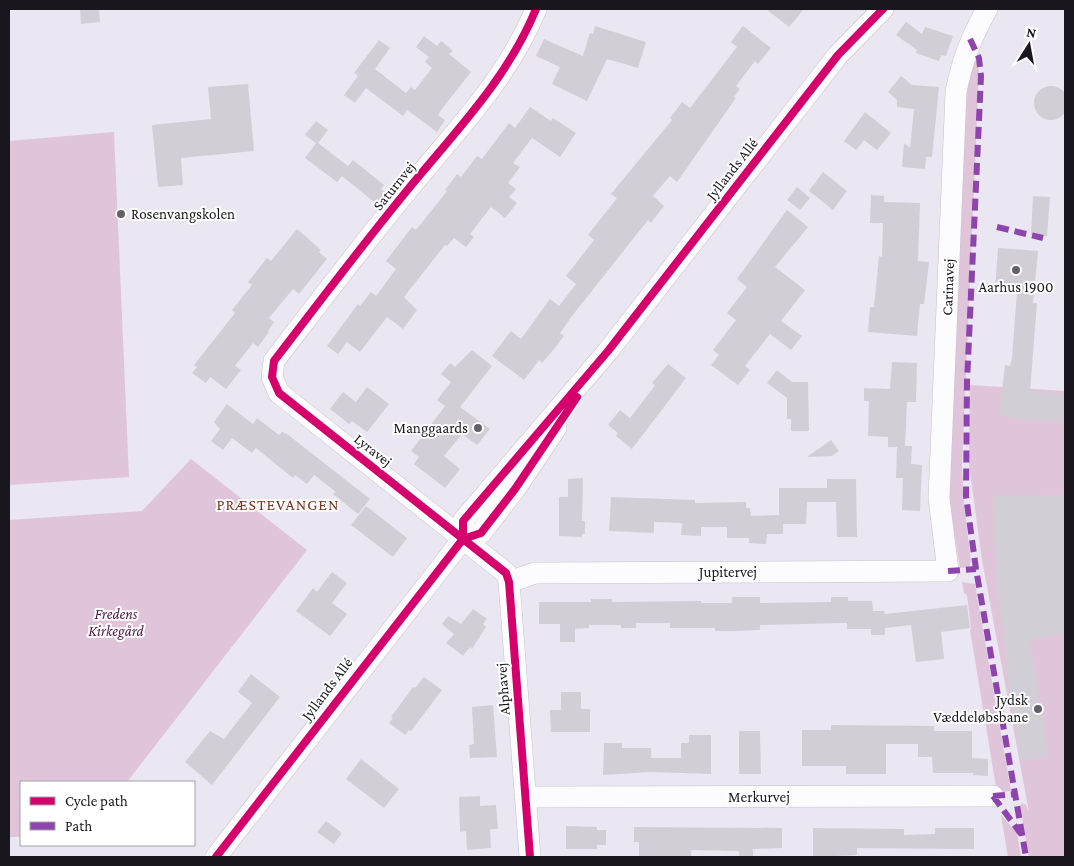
<svg xmlns="http://www.w3.org/2000/svg" width="1074" height="866" font-family="'Crimson Pro',serif">
	<style>
		.green { fill: #dfc4da }
		.building { fill: #d2ced6 }
		.lines { fill: none; stroke-linecap: round; stroke-linejoin: round }
		.minor-casing { stroke: #c6c3cc; stroke-width: 22 }
		.minor { stroke: #fcfbfd; stroke-width: 21 }
		.quiet { stroke: #8e44ad; stroke-width: 6; stroke-dasharray: 12 6; stroke-linecap: butt }
		.cycleway-casing { stroke: #fff; stroke-width: 11 }
		.cycleway { stroke: #d6006c; stroke-width: 8 }
		.poi-dot { fill: #626068; stroke: #fff; stroke-width: 2 }
		.labels { text-anchor: middle; dominant-baseline: central; stroke-width: 4; stroke-linejoin: round; paint-order: stroke }
		.street-label { font-size: 15px; fill: #19171d; stroke: #fff }
		.poi-label { font-size: 15px; fill: #19171d; stroke: #fff; text-anchor: end }
		.park-label { font-size: 15px; font-style: italic; fill: #571648; stroke: #fff }
		.neighbourhood-label { font-size: 16px; letter-spacing: 1px; fill: #7b3725; stroke: #fff }
	</style>
	<rect width="100%" height="100%" fill="#eae7f2"/>
	<!-- green -->
	<path class="green" d="M973 60 977 62 979 70 962 466 964 505 971 561 969 567 960 568 947 490 961 120Z
		M114 132 129 477 9 485V141Z
		M970 385 1065 391V857H1029L1020 806 1022 803 1026 805 1029 812 982 560 969 465Z
		M191 459 307 550 127 782H21V837H9V520L142 511Z
		M962 582 975 584 1011 791 997 793 970 630 971 628 967 595 964 593Z
		M1001 815 1017 833 1021 857H1008Z"/>
	<!-- building -->
	<path class="building" d="M80 9H99L100 22 81 24Z
		M766 9H804L789 27Z
		M906 22 922 34 925 27 953 36 946 56 941 55 939 61 916 53 917 50 896 35Z
		M595 26 646 42 638 68 607 59 587 101 552 84 560 67 536 56 544 39 583 56 590 33 593 34Z
		M743 26 771 48 758 64 755 61 736 86 740 89 734 97 736 98 677 182 670 176 653 196 664 206 651 223 648 220 572 316 560 333 564 336 554 349 542 363 539 360 524 380 492 356 511 331 521 339 550 299 559 306 576 284 566 276 594 240 588 235 617 198 611 194 672 120 670 118 682 102 690 108 730 56 737 47 731 42Z
		M424 36 437 46 441 41 453 51 449 54 471 72 441 110 438 115 445 120 437 132 407 110 403 116 366 88 355 103 344 95 358 76 354 73 379 40 390 48 375 69 406 93 411 87 415 90 432 68 425 62 429 57 416 47Z
		M901 76 912 85 939 87 932 157H926L925 169 902 167 904 143 910 148 914 109 897 107V100L888 92Z
		M248 84 254 151 181 158 183 185 158 187 152 125 211 119 208 87Z
		M1034 103a17 17 0 1 1 34 0a17 17 0 1 1-34 0Z
		M530 107 551 121 553 118 576 133 560 157 532 138 513 163 520 167 508 183 516 189 509 197 517 203 505 218 491 207 470 234 474 237 466 247 454 238 447 246 445 245 404 297 417 310 403 329 387 317 360 352 347 342 338 354 327 346 358 304 360 306 371 292 376 296 396 269 386 261 412 227 416 230 447 191 445 190 457 174 461 177 477 156 482 159 509 123 515 128Z
		M865 112 891 133 877 150 864 140 856 150 844 141Z
		M316 121 328 130 318 143 348 166 353 160 384 185 381 189 388 194 379 206 342 176 337 182 305 158 316 143 305 135Z
		M823 172 847 191 833 210 809 191Z
		M797 187 810 198 800 210 787 200Z
		M871 195 884 196V202L920 203 918 261 929 262 924 304H920L917 336 868 332 870 307H874L879 256 882 257 883 223H870Z
		M1033 196 1050 197 1047 236 1031 235Z
		M787 210 808 227 775 267 805 290 781 321 802 336 791 350 770 334 745 366 750 370 738 385 711 365 719 355 713 350 736 320 727 313 747 287 737 279Z
		M297 229 321 250 319 252 327 259 299 294 293 289 269 318 274 322 268 331 269 332 258 347 253 343 235 366 241 370 226 389 210 377 206 383 192 373 197 367 194 365 235 313 232 310 252 285 248 282 267 258 271 261Z
		M998 248 1038 251 1033 303H1037L1030 391 1065 395V423L999 416 1005 365 1010 366 1012 358 1017 291 995 289Z
		M472 350 492 366 460 407 490 429 477 445 462 434 444 456 460 469 445 488 414 464 419 457 411 451 445 406 437 400 451 382 441 374 450 363 455 367Z
		M892 362 917 363 916 402H907L905 446H912L911 464 922 465 920 511 902 510 903 478H896L897 447H888V437L868 436 869 401H864V388L890 389Z
		M668 364 686 378 632 449 616 436 618 433 608 425 620 410 630 418 650 392 655 385 652 383Z
		M777 370 792 382H808L809 431H791V419H787V398L767 383Z
		M367 387 389 404 367 432 352 421 349 424 330 409 343 392 356 402Z
		M227 404 253 424 257 418 279 435 282 432 287 434 370 499 358 514 333 494 336 492 314 475 307 484 295 475 293 478 256 448 252 453 232 438 223 450 211 441 220 429 214 422Z
		M831 440 839 451 832 456 807 457Z
		M583 478 582 521H585V534H582V537L559 536V497H568V479Z
		M827 479H856L857 537H837L836 502H807L806 524H783V534H767L766 544 749 543V538H727V527H701V536L681 535 682 523 654 522V533L609 531 611 497 695 500V503L746 502V508H750L751 516 779 515V488H827Z
		M1065 495V634L1030 640 1049 756 1021 761 1005 663H1007L995 570 998 569 994 543 993 496Z
		M366 506 407 538 393 557 351 525Z
		M332 572 347 583 332 603 347 614 330 636 296 611 313 588 317 592Z
		M732 597H760V603L831 602V597H848V601H872L873 611H884L885 614 967 605 970 628 941 632 944 659 916 662 911 625 885 628V635H871V629H847V623L760 625V630L734 631H715V628H670V623H636V628H621V625H589V628L575 629V642H560V624H539V602H591V599H612V602L701 601V603H732Z
		M473 609 487 619 483 624 486 627 472 649 470 647 463 656 446 643 454 634 442 624 448 616 461 624Z
		M251 674 280 697 212 785 185 762 210 731 224 739 252 703 238 692Z
		M424 677 442 690 411 731 409 730 405 735 389 723 393 718 391 717 413 687 415 688Z
		M561 692H581V709H590V732H551L550 710H561Z
		M493 705 497 757 470 758 469 745 474 744 472 707Z
		M831 725 934 726V731H972V758L988 759V776L973 775V773H933L932 757H918V744H886V774H846V766H802V730H831Z
		M739 731H760L761 774H739Z
		M689 735H711V774L651 772 603 775 604 743H622V748H651V758H681V743H689Z
		M361 759 399 789 384 808 346 779Z
		M480 796V806L496 805 498 829H490L491 848 467 850 466 831 460 832 459 797Z
		M326 821 342 833 334 844 317 832Z
		M566 826 597 827V830H606V845H597V849H566Z
		M634 827 782 828V848L753 849V857H739V851L691 850V857L639 856V842H634Z
		M813 828 904 829V835L935 834V828H974V849L857 848V855L813 857Z"/>
	<g class="lines">
		<defs>
			<path id="minor" d="M463 539V521L608 351 838 55 883 9
				M509 582 535 573 948 571 939 498 956 92C962 60 972 36 987 9
				M525 797 993 796
				M216 857 463 539 481 533 515 489 556 428
				M530 857 509 582 506 573 279 393 272 377 274 361C317 305 360 248 405 193 453 134 507 80 536 9"/>
		</defs>
		<!-- minor casing -->
		<use href="#minor" class="minor-casing"/>
		<!-- minor -->
		<use href="#minor" class="minor"/>
		<!-- quiet -->
		<path class="quiet" d="M970 39 979 58 981 76 967 382 966 496 976 569 1026 857
			M997 227 1043 238
			M948 571 976 569
			M993 796 1021 834
			M993 796 1016 794"/>
		<defs>
			<path id="cycleway" d="M463 539V521L608 351 838 55 883 9
				M216 857 463 539 481 533 515 489 577 397
				M530 857 509 582 506 573 279 393 272 377 274 361C317 305 360 248 405 193 453 134 507 80 536 9"/>
		</defs>
		<!-- cycleway casing -->
		<use href="#cycleway" class="cycleway-casing"/>
		<!-- cycleway -->
		<use href="#cycleway" class="cycleway"/>
	</g>
	<!-- markers -->
	<g class="poi-dot">
		<circle cx="121" cy="214" r="5"/>
		<circle cx="1016" cy="270" r="5"/>
		<circle cx="478" cy="428" r="5"/>
		<circle cx="1038" cy="709" r="5"/>
	</g>
	<g class="labels">
		<!-- street labels -->
		<g class="street-label">
			<text transform="translate(732 169) rotate(-52)">Jyllands Allé</text>
			<text transform="translate(394 186) rotate(-51)">Saturnvej</text>
			<text transform="translate(948 287) rotate(-88)">Carinavej</text>
			<text transform="translate(373 450) rotate(38)">Lyravej</text>
			<text x="728" y="572">Jupitervej</text>
			<text transform="translate(327 689) rotate(-53)">Jyllands Allé</text>
			<text transform="translate(503 689) rotate(-94)">Alphavej</text>
			<text x="759" y="797">Merkurvej</text>
		</g>
		<!-- poi labels -->
		<g class="poi-label">
			<text x="131" y="214" text-anchor="start">Rosenvangskolen</text>
			<text x="1016" y="287" text-anchor="middle">Aarhus 1900</text>
			<text x="468" y="428">Manggaards</text>
			<text x="1028" y="700">Jydsk<tspan x="1028" dy="17">Væddeløbsbane</tspan></text>
		</g>
		<!-- park labels -->
		<g class="park-label">
			<text x="116" y="614">Fredens<tspan x="116" dy="17">Kirkegård</tspan></text>
		</g>
		<!-- neighbourhood labels -->
		<g class="neighbourhood-label">
			<text x="278" y="504">PRÆSTEVANGEN</text>
		</g>
	</g>
	<!-- border -->
	<rect width="1074" height="866" fill="none" stroke="#19171d" stroke-width="20"/>
	<!-- legend -->
	<rect x="20" y="781" width="175" height="65" fill="#ffffff" stroke="#a3a2a5"/>
	<rect x="30" y="797" width="25" height="8" fill="#d6006c" stroke="#a3a2a5"/>
	<text x="65" y="806" font-size="15" fill="#19171d">Cycle path</text>
	<rect x="30" y="822" width="25" height="8" fill="#8e44ad" stroke="#a3a2a5"/>
	<text x="65" y="831" font-size="15" fill="#19171d">Path</text>
	<!-- north arrow -->
	<g transform="translate(1029 45) rotate(11)" stroke="#ffffff" stroke-width="4" paint-order="stroke">
	<path d="M0-4L9 19L0 12L-9 19Z" fill="#19171d"/>
	<text y="-8" font-size="14" font-weight="bold" text-anchor="middle" fill="#19171d">N</text>
	</g>
</svg>
